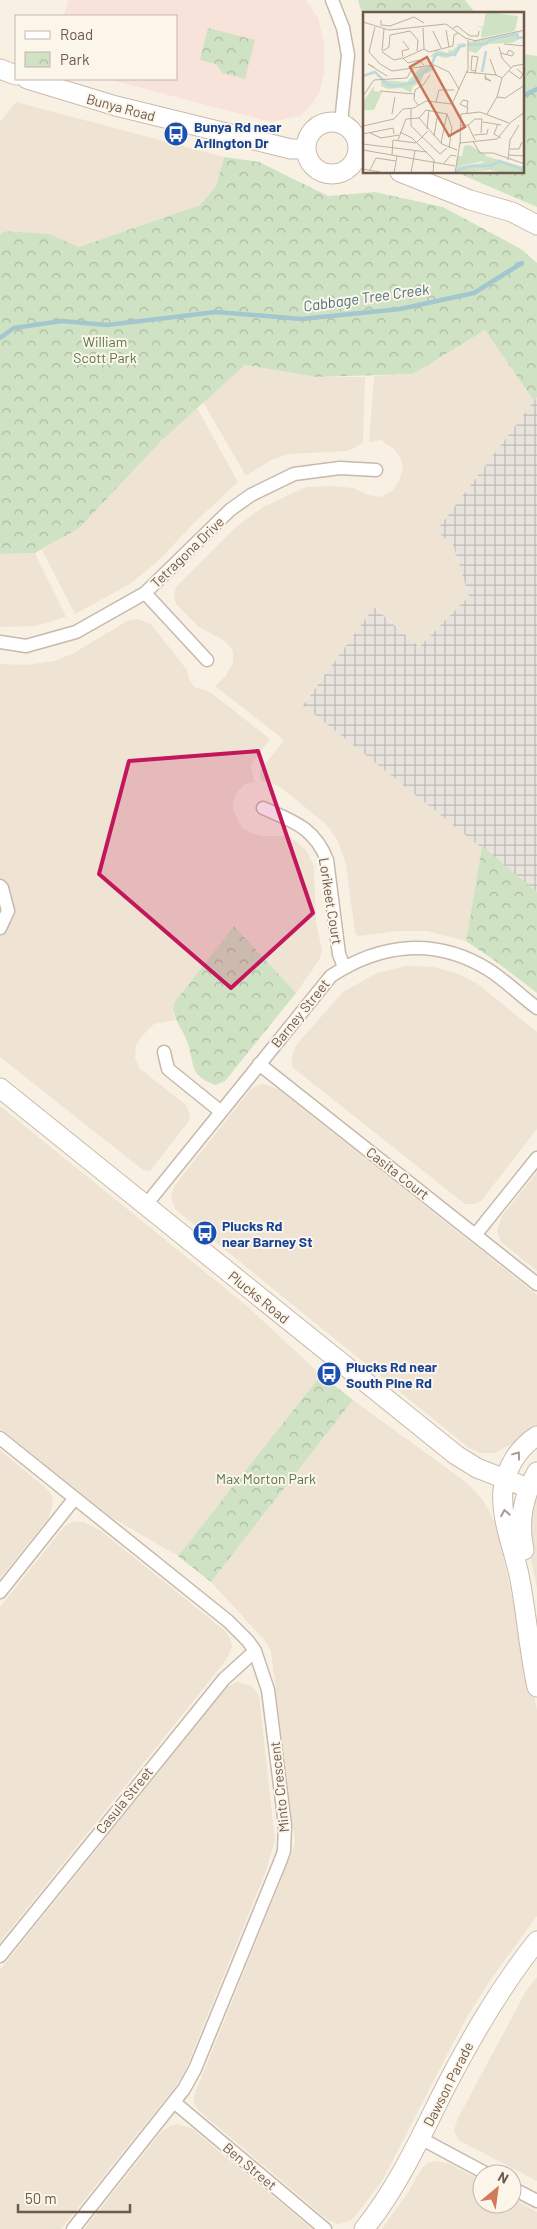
<svg xmlns="http://www.w3.org/2000/svg" width="537" height="2229" font-family="Barlow,sans-serif">
	<style>
		.residential { fill: #efe3d3 }
		.commercial { fill: #f7e3d9 }
		.industrial { fill: url(#industrial-grid) }
		.park { fill: url(#park-crowns) }
		.lines { fill: none; stroke-linecap: round; stroke-linejoin: round }
		.stream { stroke: #a3c6cf; stroke-width: 4.5 }
		.street-casing { stroke: #c7b9ac; stroke-width: 15 }
		.secondary-casing { stroke: #cabaab; stroke-width: 21 }
		.street { stroke: #fff; stroke-width: 12 }
		.secondary { stroke: #fff; stroke-width: 19 }
		.oneway { stroke: #a79c94 }
		.marked { fill: #c2185b; fill-opacity: 0.2; stroke: #c2185b; stroke-width: 4; stroke-linejoin: round }
		.labels { text-anchor: middle; dominant-baseline: central; stroke-width: 4; stroke-linejoin: round; paint-order: stroke }
		.street-label { font-size: 14px; fill: #6d5a4d; stroke: #fcf5e9 }
		.transit-label { font-size: 14px; font-weight: bold; fill: #164399; stroke: #fcf5e9; text-anchor: start }
		.park-label { font-size: 14px; fill: #55774a; stroke: #fcf5e9 }
		.water-label { font-size: 15px; font-style: italic; fill: #4b737d; stroke: #fcf5e9 }
		.inset-river { fill: none; stroke: #bbd8df; stroke-width: 2.5 }
		.inset-road { fill: none; stroke: #bcb0a2; stroke-width: 1 }
		.view { fill: #c77758; fill-opacity: 0.15; stroke: #c77758; stroke-width: 2.5 }
		.inset-edge { fill: none; stroke: #6d5a4d; stroke-width: 2.5 }
	</style>
	<defs>
		<pattern id="industrial-grid" width="8" height="8" patternUnits="userSpaceOnUse" patternTransform="scale(1.25)"><rect width="8" height="8" fill="#e8e3dd"/><path d="M0 4h8M4 0v8" fill="none" stroke="#c0bbb5"/></pattern>
		<pattern id="park-crowns" width="20" height="18" patternUnits="userSpaceOnUse" patternTransform="scale(1.25)"><rect width="20" height="18" fill="#cfe3c4"/><path d="M2 6a3 3 0 1 1 6 0M12 15a3 3 0 1 1 6 0" fill="none" stroke="#acbba1"/></pattern>
	</defs>
	<rect width="100%" height="100%" fill="#f8f1e3"/>
	<!-- residential -->
	<path class="residential" d="M16 102 224 157 216 186 200 205 79 247 48 234 6 231 0 234V122Z
		M485 330 534 401 436 531 453 545 469 596 419 647 375 607 303 704 482 846 466 941 427 931H399L358 936 355 933 346 864 338 841 327 825 279 786 270 782 261 781 260 771 284 740 215 686 225 677 233 663V651L225 641 199 627 176 604 174 596 176 587 236 527 263 507 306 487 334 486 353 488 368 495 380 497 392 491 400 479 403 466 400 457 394 449 381 440 369 442 374 376 413 374Z
		M245 365 316 377H365L363 443 347 451 289 454 271 460 246 476 203 402Z
		M197 408 238 482 194 523 158 561 130 584 75 614 42 550 79 527 162 440Z
		M35 553 66 617 35 626 0 627V554Z
		M138 619 151 624 187 670 189 678 194 687 210 692 270 739 251 765 254 782 245 784 235 795 233 805 234 812 242 828 251 833 262 836H289L306 850 314 867 316 922 322 950 320 959 296 993 234 926 173 1013 175 1020 154 1024 143 1035 136 1045 135 1057 139 1068 186 1105 190 1115 189 1121 150 1171 143 1170 0 1057V664L27 665 54 661 72 654 129 620Z
		M406 966 433 967 459 974 479 985 537 1032V1129L481 1201 475 1204H465L292 1067V1056L297 1044 343 992 377 973Z
		M265 1084 279 1090 537 1295V1430L495 1453H480L469 1448 175 1209 171 1197 175 1185 250 1090 258 1085Z
		M0 1106 247 1306 321 1375 178 1556 111 1517 0 1428Z
		M537 1172V1271L501 1242 497 1231 502 1216Z
		M353 1400 467 1483 483 1500 496 1524 537 1710V1916L493 1976 465 2020 382 2181 352 2220 338 2224 328 2220 198 2110 194 2102V2096L292 1853 295 1842 271 1651 266 1642 211 1582Z
		M0 1450 47 1489 52 1496 53 1504 48 1519 0 1578Z
		M537 1488V1589L526 1535Z
		M71 1522H84L101 1531 224 1630 230 1638 232 1647 227 1659 0 1942V1607L64 1527Z
		M237 1682 252 1686 259 1696 275 1840 266 1871 185 2071 175 2087 61 2229H0V1970L227 1687Z
		M537 1977V2181L458 2140 454 2131 457 2120 526 1991Z
		M176 2124 191 2128 312 2229H84L161 2132 170 2126Z
		M434 2161 448 2163 482 2181V2204H512V2198L537 2212V2229H382L407 2194 422 2168 428 2163Z"/>
	<!-- commercial -->
	<path class="commercial" d="M68 0H306L318 18 324 43V73L319 93 310 107 300 116 271 122 107 79H176V16H64Z"/>
	<!-- industrial -->
	<path class="industrial" d="M537 397V892L303 705 374 607 419 647 469 596 453 545 436 531Z"/>
	<!-- park -->
	<path class="park" d="M358 0H465L476 14H364V19Z
		M208 28 255 40 245 79 222 73 216 64 200 60Z
		M523 54 537 56V207L458 173 523 172Z
		M224 157 259 162 328 196 375 192 443 207 521 249 537 263V397L534 401 485 330 413 374 316 377 245 365 162 440 79 528 35 553 0 554V234L6 231 49 234 79 247 200 205 216 186Z
		M482 846 537 892V993L494 960 466 941Z
		M234 926 296 993 225 1081 216 1085C186 1075 196 1061 186 1039 181 1026 172 1019 174 1003Z
		M321 1375 353 1400 211 1582 178 1556Z"/>
	<g class="lines">
		<!-- stream -->
		<path class="stream" d="M523 96 537 89
			M0 338 14 328 62 321 107 325 216 312 302 319 400 309 474 293 522 263"/>
		<defs>
			<path id="street" d="M332 0 343 28 348 55 341 123
				M145 593 207 660
				M0 642 26 646 76 632 145 593 230 510 251 495 294 474 340 468 376 470
				M263 808C292 821 314 827 327 860L339 954 344 967
				M0 886 2 888 8 911 0 928
				M164 1052 168 1069 220 1111
				M259 1064 537 1284
				M145 1206 331 976C381 943 436 937 489 970 506 981 521 996 537 1008
				M476 1234 537 1158
				M0 1438 228 1621 248 1641 255 1651 268 1690 285 1825 284 1851 280 1862 195 2069 184 2089 73 2229
				M0 1592 75 1498
				M0 1956 224 1679 255 1651
				M174 2102 325 2229
				M420 2138 487 2174
				M512 2188 537 2201"/>
			<path id="secondary" d="M0 69 16 75
				M27 79 116 106 291 149H305
				M306 148a26 26 0 1 1 52 0a26 26 0 1 1-52 0Z
				M400 172 470 200 512 212 537 225
				M0 1088 456 1455 477 1468 528 1488
				M537 1436C518 1448 506 1468 503 1490 500 1519 515 1551 520 1580 527 1616 529 1651 537 1687
				M524 1550C518 1522 523 1496 537 1472
				M364 2229C398 2187 420 2138 444 2090 471 2038 500 1987 537 1941"/>
		</defs>
		<!-- street casing -->
		<use href="#street" class="street-casing"/>
		<!-- secondary casing -->
		<use href="#secondary" class="secondary-casing"/>
		<!-- street -->
		<use href="#street" class="street"/>
		<!-- secondary -->
		<use href="#secondary" class="secondary"/>
	</g>
	<!-- one-way arrows -->
	<defs><path id="oneway-chevron" d="M-2-3.5L2.5 0L-2 3.5" fill="none" stroke-width="1.6" stroke-linecap="round" stroke-linejoin="round" transform="scale(1.25)"/></defs>
	<g class="oneway">
		<use href="#oneway-chevron" transform="translate(517 1455) rotate(-53)"/>
		<use href="#oneway-chevron" transform="translate(505 1513) rotate(-100)"/>
	</g>
	<!-- marked area -->
	<path class="marked" d="M258 751 313 913 231 988 99 874 129 761Z"/>
	<!-- icons -->
	<defs>
		<symbol id="bus-disc" viewBox="-11 -11 22 22"><circle r="9.5" fill="#1a4fb4" stroke="#fcf5e9"/><path d="M-5-6H5V4H4V6H2V4H-2V6H-4V4H-5ZM-3.5-4V0h7V-4ZM-3.5 1.2v1.5H-2V1.2ZM2 1.2v1.5H3.5V1.2Z" fill="#fff"/></symbol>
	</defs>
	<g fill-rule="evenodd">
		<use href="#bus-disc" x="162" y="120" width="28" height="28"/>
		<use href="#bus-disc" x="191" y="1219" width="28" height="28"/>
		<use href="#bus-disc" x="315" y="1360" width="28" height="28"/>
	</g>
	<g class="labels">
		<!-- street labels -->
		<g class="street-label">
			<text transform="translate(121 107) rotate(15)">Bunya Road</text>
			<text transform="translate(187 552) rotate(-44)">Tetragona Drive</text>
			<text transform="translate(331 901) rotate(81)">Lorikeet Court</text>
			<text transform="translate(300 1013) rotate(-51)">Barney Street</text>
			<text transform="translate(398 1173) rotate(38)">Casita Court</text>
			<text transform="translate(259 1297) rotate(39)">Plucks Road</text>
			<text transform="translate(279 1787) rotate(-96)">Minto Crescent</text>
			<text transform="translate(124 1800) rotate(-51)">Casula Street</text>
			<text transform="translate(448 2084) rotate(-63)">Dawson Parade</text>
			<text transform="translate(250 2166) rotate(40)">Ben Street</text>
		</g>
		<!-- transit labels -->
		<g class="transit-label">
			<text x="194" y="126">Bunya Rd near<tspan x="194" dy="16">Arlington Dr</tspan></text>
			<text x="222" y="1225">Plucks Rd<tspan x="222" dy="16">near Barney St</tspan></text>
			<text x="346" y="1366">Plucks Rd near<tspan x="346" dy="16">South Pine Rd</tspan></text>
		</g>
		<!-- park labels -->
		<g class="park-label">
			<text x="105" y="341">William<tspan x="105" dy="16">Scott Park</tspan></text>
			<text x="266" y="1478">Max Morton Park</text>
		</g>
		<!-- water labels -->
		<g class="water-label">
			<text transform="translate(366 297) rotate(-8)">Cabbage Tree Creek</text>
		</g>
	</g>
	<!-- overview -->
	<g transform="translate(363 12)">
		<rect width="161" height="161" fill="#f8f1e3"/>
		<path d="M123 0 155 4 152 19 118 26 119 16 113 14 120 15ZM102 31 92 43 83 46 74 44 68 52 70 45H67L73 38 85 41 86 37 88 39 95 34 94 32ZM11 74V79L19 80 17 85 11 98H0V90ZM122 144 161 155V160L138 161 133 154 93 161V155L120 151Z" fill="#cfe3c4"/>
		<path d="M161 19 156 21 155 28 149 31 122 32 113 41 106 39V30ZM71 54V58L61 62 58 71 50 74 48 81 39 76 25 77 18 74V68L44 70 57 56ZM107 133 123 143 121 149 93 155 94 144H99L101 134ZM133 154H139V161L127 158 93 161Z" fill="#cfe3c4"/>
		<path class="inset-river" d="M105 33 123 32 127 28 154 22 155 26 162 25M69 52 73 42 92 43 96 35 103 33M119 60 123 39M0 64 12 60 25 73 32 74 49 71 68 54M93 159 107 154H128L136 149 162 158"/>
		<path class="inset-road" d="M18 8V13L27 14 51 5 61 11M0 10 26 18 83 12 102 26 113 29M12 15 6 40 17 52 29 59 71 53 86 60 96 77M90 16 94 14 107 24H115L116 19M83 18 86 35M70 19 78 36M111 29 162 18M141 32 162 34M136 35 139 46 148 56M61 37 66 40 90 34 91 23 95 21M19 39 21 17M20 39 26 35 27 23 47 19 55 28 54 39M19 40 31 48 40 46M138 41 149 44 151 41 146 38 144 42M40 45 39 39 46 37 40 29M40 46 45 51 56 48 61 53M41 46 61 37 60 16M127 47 133 63M11 55 5 52 24 64M146 59 157 67 160 62 154 57M103 60 133 63 139 66 150 54 162 52M112 62 115 45 109 44 108 58 112 59M122 65 128 69 122 67V65L123 62M17 79 51 82M0 84 11 68 44 66 49 57M134 85 142 86 162 73M73 90 76 78H91M89 92 105 57V28M55 93 51 88 52 78 60 73 67 63M104 95 105 89 100 88 97 92 105 96 104 101M48 97V114L77 142 84 136M29 102 32 85M98 102 117 100 146 111M124 102 134 85 139 66M56 106 63 98 84 102 89 116 86 136M56 106 79 132 94 138M120 110 138 113M135 112 131 122 138 126M105 113 112 128M0 114 31 107 40 97 51 96 63 89 89 92M97 114 105 113 112 107H119L118 121M64 117 66 98M37 120 49 126 71 148 70 161M7 121 18 126 36 123M0 122 30 116 31 122M111 123 124 122 125 117M71 124 75 100M35 128 43 107 56 106M110 129 117 141H130L162 152M78 131 84 102M0 132 64 140M97 132 98 102M147 137H156L159 130M0 138 92 154M29 143 30 128 53 131 65 119M146 143 162 144M145 148 147 128 156 113M81 151 88 143 93 144M0 157 17 160M7 158 13 146 33 149M31 161 34 144M48 161 52 139M92 161 97 131 134 127 148 110 162 100"/>
		<path class="view" d="M64 45 102 115 86 124 47 55Z"/>
		<rect width="161" height="161" class="inset-edge"/>
	</g>
	<!-- legend -->
	<rect x="15" y="15" width="162" height="65" fill="#fcf5e9" stroke="#c3b7ab"/>
	<rect x="25" y="31" width="25" height="8" fill="#ffffff" stroke="#c3b7ab"/>
	<text x="60" y="40" font-size="15" fill="#6d5a4d">Road</text>
	<rect x="25" y="52" width="25" height="15" fill="url(#park-crowns)" stroke="#c3b7ab"/>
	<text x="60" y="65" font-size="15" fill="#6d5a4d">Park</text>
	<!-- north arrow -->
	<g transform="translate(497 2189) rotate(29)"><circle r="24" fill="#fcf5e9" stroke="#c3b7ab"/>
	<path d="M0-4L9 19L0 12L-9 19Z" fill="#d17a59"/>
	<text y="-8" font-size="14" font-weight="bold" text-anchor="middle" fill="#6d5a4d">N</text>
	</g>
	<!-- scale -->
	<path d="M18 2204v8h112v-8" fill="none" stroke="#6d5a4d" stroke-width="2.5"/>
	<text x="25" y="2204" font-size="15" fill="#6d5a4d" stroke="#fcf5e9" stroke-width="4" paint-order="stroke">50 m</text>
</svg>
